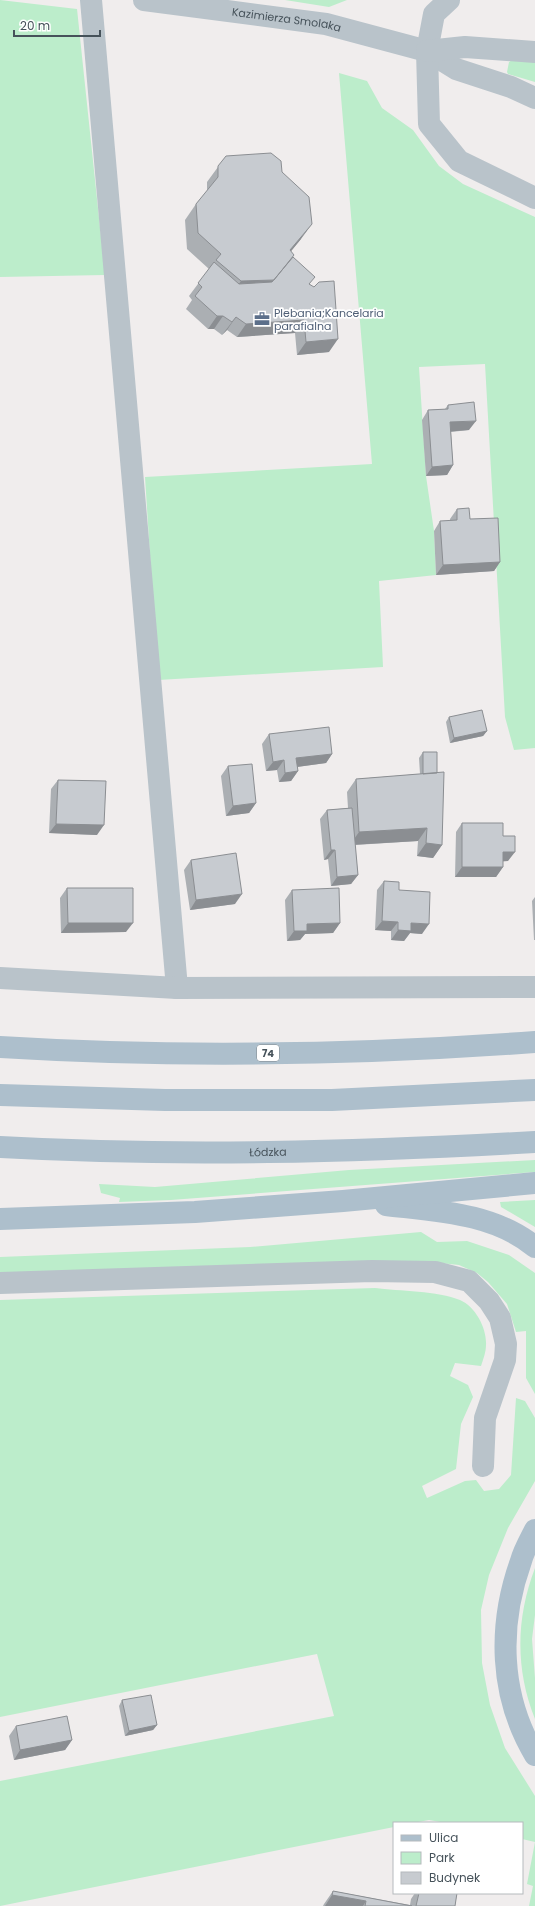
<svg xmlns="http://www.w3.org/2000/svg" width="535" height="1906" font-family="Poppins,sans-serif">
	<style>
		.green { fill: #bcedcb }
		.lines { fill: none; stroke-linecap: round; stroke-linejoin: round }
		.minor { stroke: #b9c3ca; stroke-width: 22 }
		.major { stroke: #adbfcc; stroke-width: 22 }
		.wall { fill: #abafb3 }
		.shaded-wall { fill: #8b8e92 }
		.building { fill: #c7cbd0; stroke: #8b8e92 }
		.labels { text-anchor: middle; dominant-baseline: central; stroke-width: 3.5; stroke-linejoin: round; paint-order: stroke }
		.shield { fill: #fff; stroke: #7e868c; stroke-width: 1 }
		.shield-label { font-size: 10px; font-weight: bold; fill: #46525a }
		.street-label { font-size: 11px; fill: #46525a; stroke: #fff }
		.service-label { font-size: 11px; fill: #4e5e75; stroke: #fff; text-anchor: start }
	</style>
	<rect width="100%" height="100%" fill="#f0eded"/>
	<!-- green -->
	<path class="green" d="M0 0 77 9 105 275 0 277Z
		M285 0H347L329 7Z
		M512 60 535 62V82L508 74 507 72 509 62Z
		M339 73 367 81 382 108 413 130 439 166 463 184 535 217V748L514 750 505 717 485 364 419 367 426 476 434 531 436 575 379 581 383 667 158 680 145 477 372 464Z
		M535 1160V1172L171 1200 119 1202 120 1198 101 1193 99 1184 155 1187 349 1170Z
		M535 1200V1227L501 1207 500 1202Z
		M421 1232 437 1242 467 1241 509 1255 535 1273V1394L526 1378V1331L516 1332 507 1304 488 1282 477 1273 459 1265 431 1262 0 1276V1257L250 1247Z
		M375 1288C399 1291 438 1291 460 1300 476 1307 487 1329 486 1345 486 1352 483 1360 481 1366L455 1363 450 1376 468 1385 473 1397 461 1424 456 1469 422 1486 427 1498 465 1481 476 1480 484 1491 499 1489 511 1475 516 1398 525 1401 535 1418V1481L508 1528 489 1575 481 1610 482 1663 490 1705 505 1748 535 1796V1906H529L533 1886 527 1884 535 1842 522 1839V1823H446L429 1820 413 1823H394V1827L0 1906V1781L334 1716 317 1654 0 1717V1300Z
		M535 1568V1615L532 1639 535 1678V1719C515 1669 516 1618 535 1568Z"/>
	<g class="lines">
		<!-- minor -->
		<g class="minor">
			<path d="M91 0 177 988"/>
			<path id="s1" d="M144 0 326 24 427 51 456 69 511 87 535 98"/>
			<path d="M449 0 434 14 427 51 429 124 459 161 535 198"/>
			<path d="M427 51 465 47 535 52"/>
			<path d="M0 978 177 988 535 987"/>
			<path d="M0 1283 372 1271 435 1272 469 1281 489 1301 500 1318 506 1344 505 1360 485 1418 483 1466"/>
		</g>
		<!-- major -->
		<g class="major">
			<path d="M0 1047C178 1058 357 1055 535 1042"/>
			<path d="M0 1095 165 1100H332L535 1090"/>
			<path id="s2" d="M0 1147C179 1157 357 1152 535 1142"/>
			<path d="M386 1205C437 1211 494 1213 535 1247"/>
			<path d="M0 1219 195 1212 343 1201 535 1183"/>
			<path d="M535 1530C530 1540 524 1550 521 1561 498 1625 499 1695 535 1755"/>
		</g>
	</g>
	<!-- wall -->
	<path class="wall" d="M226 156 301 239 291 251 293 257 310 284 329 352 297 355 295 333 237 337 227 330 222 335 214 329H208L186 309 192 300 189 296 209 269 187 249 185 220 196 204 207 191V182Z
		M448 405 469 430 451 432 453 465 447 475 426 476 422 420 428 410 445 409Z
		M457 509 470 519 500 562 494 571 436 575 434 531 440 521H450V519Z
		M449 717 487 731 483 736 450 743 446 722Z
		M269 734 332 754 326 763 297 767 298 771 291 781 279 782 277 770 266 771 262 744Z
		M423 752 437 773 442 845 433 858 417 856 418 841 355 845 358 875 351 884 331 886 328 859 324 860 320 819 327 810 348 808 347 792 356 779 420 774 419 758Z
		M228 766 256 803 249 813 226 816 221 776Z
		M58 780 97 835 49 833 51 789Z
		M462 823 503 836 508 861H503V867L496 877H455L456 832Z
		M191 860 235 904 190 910 184 870Z
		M384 881 399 890 422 934 410 933 404 941 391 940V931L375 930 377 890Z
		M67 888 126 932 61 933 60 898Z
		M292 890 340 923 333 933 305 934 300 940 287 941 285 900Z
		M535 897V940H534L532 901Z
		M122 1700 157 1725 153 1730 125 1736 119 1706Z
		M16 1726 72 1740 65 1750 14 1760 9 1736Z
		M333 1891 410 1905 411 1899 415 1893H457L455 1906H323L324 1904Z"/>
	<!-- shaded-wall -->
	<path class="shaded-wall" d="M312 224 301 239 279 266 290 250Z
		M274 280 263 295 230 297 241 281Z
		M217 316H223L214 329H208Z
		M236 317 227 330 222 335 232 322Z
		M304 320 295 333 237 337 246 324Z
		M338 339 329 352 297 355 306 342Z
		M476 421 469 430 444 432 450 422Z
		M453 465 447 475 426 476 432 467Z
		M500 562 494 571 436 575 443 565Z
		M487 731 483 736 450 743 454 738Z
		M332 754 326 763 289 768 296 758Z
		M284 760 277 770 266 771 273 762Z
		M298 771 291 781 279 782 285 773Z
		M256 803 249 813 226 816 233 806Z
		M56 824 104 825 97 835 49 833Z
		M427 828 418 841 350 845 359 832Z
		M426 843 442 845 433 858 417 856Z
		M331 850H335L328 859 324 860Z
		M503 852H515L508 861 496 862Z
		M462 867H503L496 877H455Z
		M358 875 351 884 331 886 337 877Z
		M242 894 235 904 190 910 196 900Z
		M382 921 398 922 391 931 375 930Z
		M68 923H133L126 932 61 933Z
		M340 923 333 933 305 934 300 940 287 941 294 931 307 924Z
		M411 923 429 924 422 934 410 933 404 941 391 940 398 930Z
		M157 1725 153 1730 125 1736 129 1731Z
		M72 1740 65 1750 14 1760 20 1750Z
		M332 1895 366 1901 363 1906H325Z"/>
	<!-- building -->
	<path class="building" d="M271 153 281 161 282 172 309 197 312 224 290 250 294 255 274 280 241 281 216 260 221 254 198 233 196 204 218 177V166L226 156Z
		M293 257 315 277 309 284 314 287 319 282 334 281 338 339 306 342 304 320 246 324 236 317 232 322 223 316H217L195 296 202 287 198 283 214 262 239 284 272 282Z
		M474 402 476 421 450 422 453 465 432 467 428 410 448 409V405Z
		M469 508 470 519 498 518 500 562 443 565 440 521 457 520V509Z
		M482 710 487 731 454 738 449 717Z
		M329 727 332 754 296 758 298 771 285 773 284 760 273 762 269 734Z
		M423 752H437V773L423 774Z
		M252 764 256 803 233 806 228 766Z
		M444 772 442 845 426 843 427 828 359 832 356 779Z
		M58 780 106 781 104 825 56 824Z
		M352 808 358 875 337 877 335 850H331L327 810Z
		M462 823H503V836H515V852H503V867H462Z
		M236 853 242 894 196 900 191 860Z
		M384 881 399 882V890L430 892 429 924 411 923V931L398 930V922L382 921Z
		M67 888H133V923H68Z
		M339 888 340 923 307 924V931H294L292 890Z
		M151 1695 157 1725 129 1731 122 1700Z
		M67 1716 72 1740 20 1750 16 1726Z
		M333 1891 412 1906H365L366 1901 332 1895Z
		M419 1893H457L455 1906H416Z"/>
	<!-- icons -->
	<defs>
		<symbol id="office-bare" viewBox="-9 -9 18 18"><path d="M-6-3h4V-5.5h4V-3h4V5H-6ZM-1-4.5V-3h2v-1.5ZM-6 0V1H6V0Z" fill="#5c6f8a" stroke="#fff" stroke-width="2.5" paint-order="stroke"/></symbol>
	</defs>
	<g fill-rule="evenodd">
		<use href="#office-bare" x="251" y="308" width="22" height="22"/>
	</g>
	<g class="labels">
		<!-- shield labels -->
		<rect class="shield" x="257" y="1045" width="22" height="16" rx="3"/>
		<g class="shield-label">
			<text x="268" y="1053">74</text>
		</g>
		<!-- street labels -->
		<g class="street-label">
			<text stroke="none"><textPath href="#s1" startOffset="144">Kazimierza Smolaka</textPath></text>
			<text stroke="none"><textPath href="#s2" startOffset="268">Łódzka</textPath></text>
		</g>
		<!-- service labels -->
		<g class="service-label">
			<text x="274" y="313">Plebania;Kancelaria<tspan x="274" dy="13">parafialna</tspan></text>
		</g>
	</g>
	<!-- legend -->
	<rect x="393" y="1822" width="130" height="72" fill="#ffffff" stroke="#b5babd"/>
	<rect x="401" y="1835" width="20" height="6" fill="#adbfcc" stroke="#b5babd"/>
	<text x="429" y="1842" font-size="12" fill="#46525a">Ulica</text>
	<rect x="401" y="1852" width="20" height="12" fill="#bcedcb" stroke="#b5babd"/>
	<text x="429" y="1862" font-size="12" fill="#46525a">Park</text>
	<rect x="401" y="1872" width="20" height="12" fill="#c7cbd0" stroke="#b5babd"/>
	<text x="429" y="1882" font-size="12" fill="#46525a">Budynek</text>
	<!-- scale -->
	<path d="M14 30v6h86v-6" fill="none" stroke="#46525a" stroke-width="2"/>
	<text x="20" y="30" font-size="12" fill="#46525a" stroke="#ffffff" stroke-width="3" paint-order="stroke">20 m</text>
</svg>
